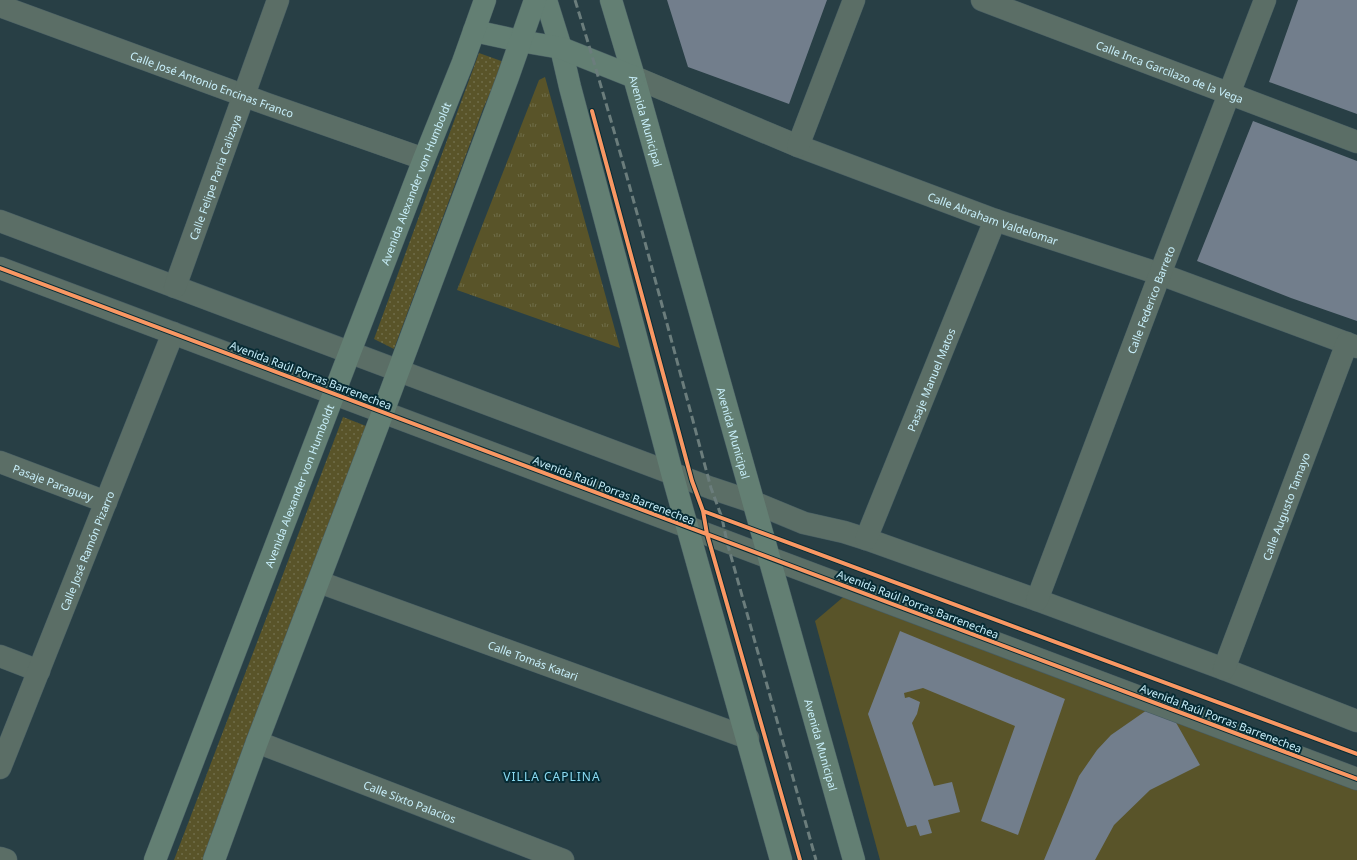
<svg xmlns="http://www.w3.org/2000/svg" width="1357" height="860" font-family="'Noto Sans',sans-serif">
	<style>
		.grass { fill: url(#grass-dots) }
		.park { fill: url(#park-tufts) }
		.garden { fill: #595429 }
		.building { fill: #727e8c }
		.lines { fill: none; stroke-linecap: round; stroke-linejoin: round }
		.minor-casing { stroke: #475d63; stroke-width: 23 }
		.major-casing { stroke: #475d63; stroke-width: 23 }
		.minor { stroke: #5b6e66; stroke-width: 22 }
		.major { stroke: #637f73; stroke-width: 22 }
		.rail { stroke: #6b7d7c; stroke-width: 3; stroke-dasharray: 8 4; stroke-linecap: butt }
		.cycleway-casing { stroke: #072b34; stroke-width: 6 }
		.cycleway { stroke: #f99763; stroke-width: 4 }
		.labels { text-anchor: middle; dominant-baseline: central; stroke-width: 4; stroke-linejoin: round; paint-order: stroke }
		.street-label { font-size: 11px; fill: #c8effa; stroke: #072b34 }
		.neighbourhood-label { font-size: 12px; letter-spacing: 1px; fill: #8bdbf3; stroke: #072b34 }
	</style>
	<defs>
		<pattern id="grass-dots" width="8" height="8" patternUnits="userSpaceOnUse"><rect width="8" height="8" fill="#595429"/><path d="M2 2h.1M6 6h.1" fill="none" stroke="#6f6d49" stroke-width="1.8" stroke-linecap="round"/></pattern>
		<pattern id="park-tufts" width="24" height="20" patternUnits="userSpaceOnUse"><rect width="24" height="20" fill="#595429"/><path d="M3 7l-1-3M5 7V3M7 7l1-3M15 17l-1-3M17 17v-4M19 17l1-3" fill="none" stroke="#6f6d49"/></pattern>
	</defs>
	<rect width="100%" height="100%" fill="#283f45"/>
	<!-- grass -->
	<path class="grass" d="M479 53 504 62 483 109 394 349 374 339Z
		M343 417 366 426 204 860H174Z"/>
	<!-- park -->
	<path class="park" d="M545 77 620 348 457 290 539 80Z"/>
	<!-- garden -->
	<path class="garden" d="M848 593 1357 787V860H880L815 621Z"/>
	<!-- building -->
	<path class="building" d="M667 0H827L789 104 688 67Z
		M1298 0H1357V114L1269 82Z
		M1253 121 1357 161V321L1291 298 1197 261Z
		M900 631 1065 699 1018 835 981 821 1015 726 923 688 904 693 905 698 909 697 920 702 917 714 912 723 934 786 952 782 960 812 928 820 932 833 920 836 916 825 907 827 868 714Z
		M1147 710 1174 719 1200 765 1150 790 1114 825 1095 860H1044L1079 776 1097 750 1111 735Z"/>
	<g class="lines">
		<defs>
			<g id="minor">
				<path id="s1" d="M982 0 1357 142"/>
				<path id="s2" d="M0 6 267 104 424 159"/>
				<path id="s3" d="M634 77 798 146 995 220 1160 274 1357 347"/>
				<path d="M798 146 854 0"/>
				<path d="M0 221 711 488 753 502 804 523 844 532 866 539 1037 600 1224 669 1357 721"/>
				<path d="M0 268 1357 779"/>
				<path id="s4" d="M175 287 278 0"/>
				<path id="s5" d="M0 462 106 502"/>
				<path id="s6" d="M866 539 995 220"/>
				<path id="s7" d="M319 582 748 738"/>
				<path id="s8" d="M1037 600 1160 274 1265 0"/>
				<path d="M0 656 39 671"/>
				<path id="s9" d="M1224 669 1347 343"/>
				<path id="s10" d="M257 742 563 860"/>
				<path id="s11" d="M0 768 173 333"/>
				<path d="M0 858 6 860"/>
			</g>
			<g id="major">
				<path d="M546 0 561 48 570 87 672 473 781 860"/>
				<path id="s12" d="M611 0 634 77 854 860"/>
				<path d="M474 31 520 41 561 48 634 77"/>
				<path id="s13" d="M155 860 424 159 463 62 485 0"/>
				<path d="M214 860 257 742 383 412 508 77 535 0"/>
			</g>
		</defs>
		<!-- minor casing -->
		<use href="#minor" class="minor-casing"/>
		<!-- major casing -->
		<use href="#major" class="major-casing"/>
		<!-- minor -->
		<use href="#minor" class="minor"/>
		<!-- major -->
		<use href="#major" class="major"/>
		<!-- rail -->
		<path class="rail" d="M575 0C625 161 667 325 711 488L722 518 727 542 816 860"/>
		<defs>
			<path id="cycleway" d="M592 111 692 481 703 511 707 534 800 860
				M0 268 1357 779
				M703 511 1357 754"/>
		</defs>
		<!-- cycleway casing -->
		<use href="#cycleway" class="cycleway-casing"/>
		<!-- cycleway -->
		<use href="#cycleway" class="cycleway"/>
	</g>
	<g class="labels">
		<!-- street labels -->
		<g class="street-label">
			<text stroke="none"><textPath href="#s1" startOffset="201">Calle Inca Garcilazo de la Vega</textPath></text>
			<text stroke="none"><textPath href="#s2" startOffset="226">Calle José Antonio Encinas Franco</textPath></text>
			<text stroke="none"><textPath href="#s12" startOffset="126">Avenida Municipal</textPath></text>
			<text stroke="none"><textPath href="#s4" startOffset="117">Calle Felipe Paria Calizaya</textPath></text>
			<text stroke="none"><textPath href="#s13" startOffset="725">Avenida Alexander von Humboldt</textPath></text>
			<text stroke="none"><textPath href="#s3" startOffset="386">Calle Abraham Valdelomar</textPath></text>
			<text stroke="none"><textPath href="#s8" startOffset="321">Calle Federico Barreto</textPath></text>
			<text transform="translate(311 375) rotate(21)">Avenida Raúl Porras Barrenechea</text>
			<text stroke="none"><textPath href="#s6" startOffset="172">Pasaje Manuel Matos</textPath></text>
			<text stroke="none"><textPath href="#s12" startOffset="450">Avenida Municipal</textPath></text>
			<text stroke="none"><textPath href="#s5" startOffset="57">Pasaje Paraguay</textPath></text>
			<text stroke="none"><textPath href="#s13" startOffset="401">Avenida Alexander von Humboldt</textPath></text>
			<text transform="translate(614 490) rotate(21)">Avenida Raúl Porras Barrenechea</text>
			<text stroke="none"><textPath href="#s9" startOffset="174">Calle Augusto Tamayo</textPath></text>
			<text stroke="none"><textPath href="#s11" startOffset="234">Calle José Ramón Pizarro</textPath></text>
			<text transform="translate(918 604) rotate(21)">Avenida Raúl Porras Barrenechea</text>
			<text stroke="none"><textPath href="#s7" startOffset="228">Calle Tomás Katari</textPath></text>
			<text transform="translate(1221 718) rotate(21)">Avenida Raúl Porras Barrenechea</text>
			<text stroke="none"><textPath href="#s12" startOffset="774">Avenida Municipal</textPath></text>
			<text stroke="none"><textPath href="#s10" startOffset="164">Calle Sixto Palacios</textPath></text>
		</g>
		<!-- neighbourhood labels -->
		<g class="neighbourhood-label">
			<text x="552" y="776">VILLA CAPLINA</text>
		</g>
	</g>
</svg>
